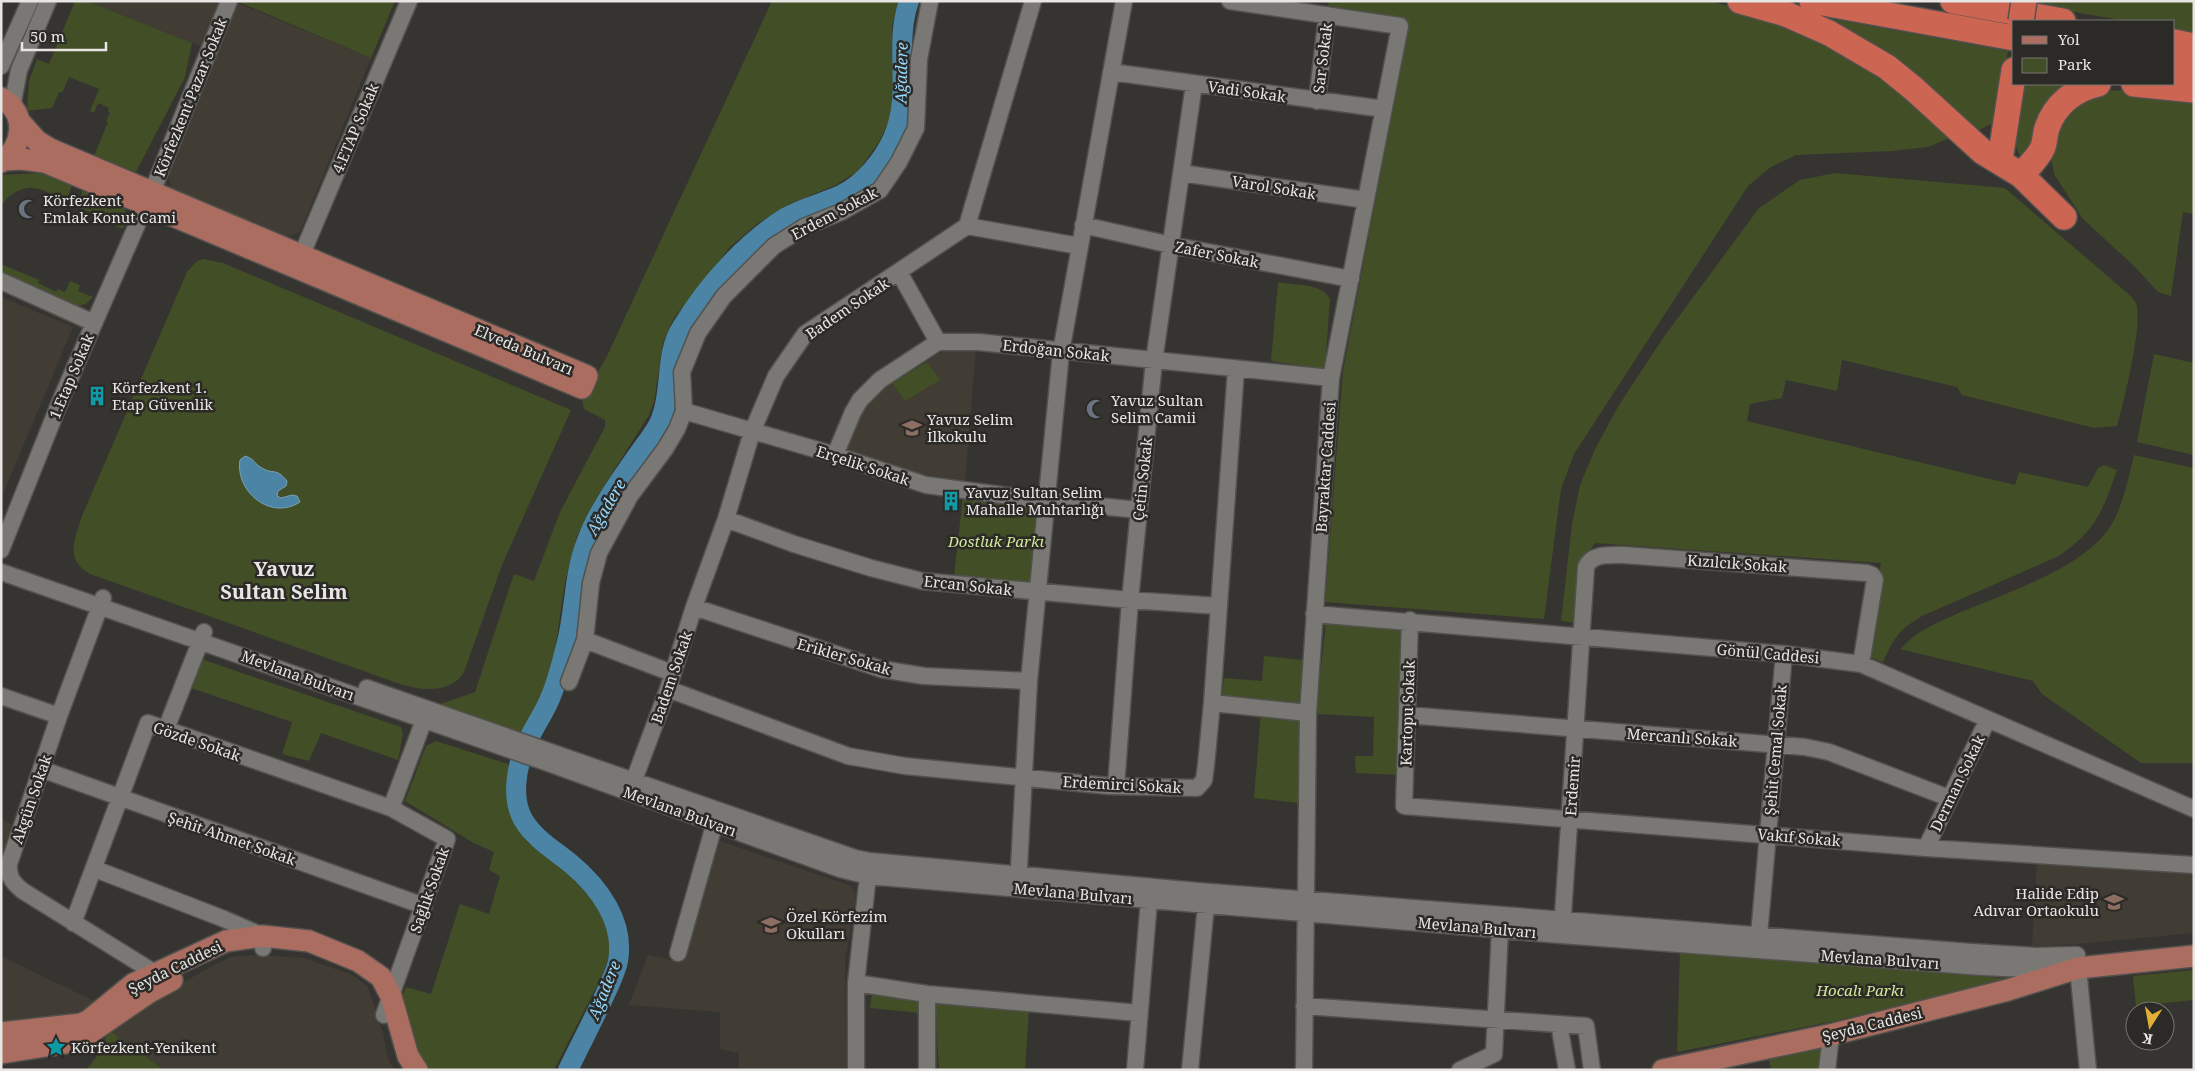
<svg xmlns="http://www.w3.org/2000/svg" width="2195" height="1071" font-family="'Noto Serif',serif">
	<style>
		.built { fill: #413c34 }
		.green { fill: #424e25 }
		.water { fill: #4b84a4; stroke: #7aa1b7 }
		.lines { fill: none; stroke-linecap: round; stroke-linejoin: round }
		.river { stroke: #4b84a4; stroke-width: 20 }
		.minor-casing { stroke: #52514e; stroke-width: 19 }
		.major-casing { stroke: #52514e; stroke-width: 24 }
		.highway-casing { stroke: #52514e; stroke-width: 28 }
		.minor { stroke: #7a7875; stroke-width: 16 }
		.major { stroke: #ac6d61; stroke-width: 21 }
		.highway { stroke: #cd6553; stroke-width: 25 }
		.highway-bridge-casing { stroke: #52514e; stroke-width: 28; stroke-linecap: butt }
		.highway-bridge { stroke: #cd6553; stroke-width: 25 }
		.labels { text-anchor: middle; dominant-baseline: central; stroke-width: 5; stroke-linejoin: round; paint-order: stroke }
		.street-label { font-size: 15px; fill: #e7e6e4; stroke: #2c2a27 }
		.poi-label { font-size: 15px; fill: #e7e6e4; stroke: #2c2a27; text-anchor: start }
		.park-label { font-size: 15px; font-style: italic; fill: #d0ea9a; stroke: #2c2a27 }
		.water-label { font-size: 16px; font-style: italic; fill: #95d7fd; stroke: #2c2a27 }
		.district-label { font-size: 20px; font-weight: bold; fill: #e7e6e4; stroke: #2c2a27 }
	</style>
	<rect width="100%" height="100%" fill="#363431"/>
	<!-- built -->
	<path class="built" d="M87 1H220L202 47Z
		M235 2 371 58 300 232 284 238 172 190 167 172Z
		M1 297 73 327 1 499Z
		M950 347H976L965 481 920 474 846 449 863 408 876 393Z
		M1 818 12 825 1 869Z
		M714 839 851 886 856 895 845 961 846 1070H739V1053L720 1049V1012L629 1005 648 955 682 962Z
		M2037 861 2194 872V933L2077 944 2032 946Z
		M255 955 304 958 353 975 368 987 383 1033 388 1059 394 1070H164L109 1030 150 1000 230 957Z
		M1 956 100 1004 81 1018 1 1027Z"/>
	<!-- green -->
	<path class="green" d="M75 1H87L192 43 185 77 136 172 94 156 108 122 106 121 110 113 108 111 109 108 98 103 94 113 90 111 99 89 69 77 62 93 59 92 52 108 27 111 29 81 37 59 49 64Z
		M236 1H395L371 58Z
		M772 1H898L892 27 894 94 889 121 879 142 858 171 836 185 789 204 757 224 730 247 674 318 663 343 654 402 649 415 595 500 577 536 565 582 552 670 542 695 519 736 435 706 475 692 514 574 534 581 560 512 605 427V420L584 409 582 400 607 356Z
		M1329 1H1711C1766 17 1823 35 1871 67 1900 87 1926 113 1954 136L1928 147 1892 151 1796 155 1771 167 1748 186 1574 454 1561 489 1544 619 1325 602 1343 371 1409 24 1328 7Z
		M2033 1H2194V32L2174 29V21H2127L2032 5Z
		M1816 16 2008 51 2001 97 1993 123 1977 131Z
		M2018 84H2072L2022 160C2008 136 2015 110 2018 84Z
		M2128 90 2194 98V214L2183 212 2171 296 2158 292 2134 266 2083 219 2054 174 2051 156 2057 125 2069 107 2101 91Z
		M43 173 72 185 66 203C51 194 36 182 18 191 10 195 5 199 1 207V175Z
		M1835 173 2005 188 2118 285C2123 290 2131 295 2135 301 2145 318 2123 405 2117 426L2094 428 1962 395 1957 387 1842 360 1837 391 1786 380 1782 398 1750 404 1747 421 2015 485 2019 472 2088 487 2098 468 2104 465 2117 470C2102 512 2097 529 2059 556L1922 616C1898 631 1895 636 1883 662L1867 656 1881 563 1595 543 1583 560 1577 623 1561 621 1572 524 1580 485 1595 449 1619 405 1663 338 1759 208 1800 180Z
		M83 189 123 206 128 217 123 229 108 223 109 220 80 208 79 202Z
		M204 259 223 263 571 410 502 565 464 672C452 693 423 691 403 685L90 574C64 559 75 539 82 516L187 272 197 261Z
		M1 264 39 280 38 283 56 292 58 289 65 292 70 281 80 285 78 291 93 297 86 304 77 306 1 272Z
		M1278 282C1295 286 1321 282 1330 299L1325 369 1271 361Z
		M2154 354 2194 363V455L2137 442Z
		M927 362 940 380 905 401 892 383Z
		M2134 455 2194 468V763H2141L2042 694 2033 681 1900 649C1906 644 1912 637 1920 632 1974 600 2075 579 2110 527 2122 509 2129 476 2134 455Z
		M963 496 1038 505 1031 584 954 577Z
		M1326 622 1401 628 1405 633 1401 775 1356 773 1355 756H1373L1374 717 1316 714Z
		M1264 656 1303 660 1299 703 1222 696 1224 678 1262 681Z
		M201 659 401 727 403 733 398 760 321 733 309 761 282 754 292 722 191 688Z
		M1261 713 1303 718 1298 803 1254 798Z
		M436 741 511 765 512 817 527 842 553 860 592 898 607 925 611 949 603 974 554 1070H422L398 1007 406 987 431 994 460 904 489 914 500 876 489 870 494 852 472 842 405 801 426 746Z
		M1680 948 2010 979 1835 1021 1677 1052Z
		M2194 970V1000L2136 1006 2133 976Z
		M872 993 921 997V1013L870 1008Z
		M935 998 1029 1008 1025 1070H939Z
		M109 1030 164 1070H86L98 1055Z
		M1826 1043 1822 1070H1771L1768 1056Z"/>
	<!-- water -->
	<path class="water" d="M245 456C255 459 254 464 262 468 273 475 276 467 287 481L286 486 278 491 277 496 281 498 292 495 297 496 300 502C271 521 235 492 240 460Z"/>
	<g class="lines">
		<!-- river -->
		<path class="river" d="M568 1070C581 1043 595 1017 607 990 611 981 616 971 618 961 625 922 599 887 570 863 554 850 535 839 524 821 511 800 516 769 525 747 531 732 541 718 548 703 557 684 562 662 567 642 575 610 574 574 586 543 597 512 618 483 637 456 645 444 656 432 661 419 673 389 664 355 682 327 707 286 744 244 785 218 803 207 825 203 843 194 864 183 884 159 893 138 913 92 893 46 909 1"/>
		<defs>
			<path id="minor" d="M1230 1 1400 26 1331 378 1308 713 1304 1070
				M1 66 30 1
				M1111 72 1384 109
				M1317 101 1327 15
				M12 107 19 70 48 1
				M1181 173 1366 200
				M152 192 229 1
				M1083 225 1171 245 1351 279
				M967 226 1079 246
				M297 266 409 1
				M899 272 938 342
				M1 281 94 323
				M684 411 835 455 926 485 1047 501 1139 510
				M835 455 853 412 860 400 880 380 938 342H978L1331 378
				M726 519 794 544 871 568 922 581 1130 600 1219 606
				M1 550 62 397 146 204
				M1 572 548 763 840 869 868 876 1561 935 1982 967 2028 969 2078 968 2088 1070
				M103 598 59 716 9 864C8 877 13 883 23 891L163 978
				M694 607 881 669 924 676 1029 681
				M1314 614 1784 654 1861 664 2194 809
				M1410 620 1404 806 1926 848 2194 865
				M585 640 672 673
				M569 682 585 640 591 583 599 553 630 496 665 449 677 429 684 411 682 372 698 333 724 296 774 246 804 227 841 212 880 190 899 162 916 128 919 59 930 1
				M367 688 855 858 870 861 1198 891 1971 952 2036 956 2077 955
				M668 689 848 756 905 766 1109 786 1197 788 1204 780 1206 765 1212 703 1236 369
				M1 696 59 716
				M1212 703 1308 713
				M1407 715 1805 747 1829 752 1949 798
				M166 729 204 632
				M41 769 424 906
				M634 780 668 689 694 607 726 519 752 432 776 376 805 334 967 226 1033 1
				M1116 786 1130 600 1154 361 1194 84
				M1926 848 1988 719
				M95 869 224 919 263 936V948
				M1018 886 1029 681 1061 352 1124 1
				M73 923 148 723 391 808
				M1562 930 1586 567C1592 553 1610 555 1623 555L1867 573 1872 575 1875 579 1861 664
				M1759 935 1784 654
				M678 953 717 815
				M856 983 927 994 1139 1013
				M927 994V1070
				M1304 1006 1586 1026 1592 1070
				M384 1015 447 839 391 808 427 712
				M1559 1024 1567 1070
				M856 1070V983L869 866
				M1135 1070 1149 900
				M1190 1070 1206 905
				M1460 1070 1494 1054 1500 929
				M1827 1070 1831 1035"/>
			<path id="major" d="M1 98C28 112 24 147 1 162
				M4 160 21 159 45 162 582 388 587 376 50 149 37 141 20 122
				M1 1033 81 1024 88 1021 133 984 226 941 263 936 309 941 358 961 381 977 391 996 408 1056 417 1070
				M1 1053 78 1041 148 993 172 980
				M1663 1070 1834 1034 2008 990 2078 968 2194 956"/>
			<path id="highway" d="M1740 1 1786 14 1829 33 1887 67 1914 89 1983 152 2021 175 2064 217
				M1812 1 2014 38
				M1953 1 2063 21
				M2174 42 2194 46
				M2174 67 2194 71
				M2134 84 2194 90
				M2000 160 2014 70
				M2021 175C2028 167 2039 157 2043 147 2045 141 2045 134 2047 128 2055 104 2075 89 2098 84"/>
		</defs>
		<!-- minor casing -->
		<use href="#minor" class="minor-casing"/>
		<!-- major casing -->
		<use href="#major" class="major-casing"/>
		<!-- highway casing -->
		<use href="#highway" class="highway-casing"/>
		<!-- minor -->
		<use href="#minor" class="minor"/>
		<!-- major -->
		<use href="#major" class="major"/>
		<!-- highway -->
		<use href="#highway" class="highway"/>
		<defs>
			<path id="highway-bridge" d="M2021 21 2024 1"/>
		</defs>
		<!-- highway-bridge casing -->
		<use href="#highway-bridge" class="highway-bridge-casing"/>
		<!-- highway-bridge -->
		<use href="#highway-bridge" class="highway-bridge"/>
	</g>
	<!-- icons -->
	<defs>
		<symbol id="mosque-bare" viewBox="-9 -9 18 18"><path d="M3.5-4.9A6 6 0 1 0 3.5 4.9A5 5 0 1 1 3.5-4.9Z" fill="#6b7280" stroke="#2c2a27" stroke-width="2.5" paint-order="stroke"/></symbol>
		<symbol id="building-bare" viewBox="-9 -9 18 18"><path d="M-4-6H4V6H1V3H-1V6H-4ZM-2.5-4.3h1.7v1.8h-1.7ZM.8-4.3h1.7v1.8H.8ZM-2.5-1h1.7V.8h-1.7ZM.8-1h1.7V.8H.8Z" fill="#0f9aa8" stroke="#2c2a27" stroke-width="2.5" paint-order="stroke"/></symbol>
		<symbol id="school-bare" viewBox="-9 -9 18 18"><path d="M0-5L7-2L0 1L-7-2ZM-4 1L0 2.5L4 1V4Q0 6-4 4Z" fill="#8d6e63" stroke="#2c2a27" stroke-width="2.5" paint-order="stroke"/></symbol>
		<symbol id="sight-bare" viewBox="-9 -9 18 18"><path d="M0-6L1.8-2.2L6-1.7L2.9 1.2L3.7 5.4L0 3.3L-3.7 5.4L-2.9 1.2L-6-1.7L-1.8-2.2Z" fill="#0f9aa8" stroke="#2c2a27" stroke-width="2.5" paint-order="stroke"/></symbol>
	</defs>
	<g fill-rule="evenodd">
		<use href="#mosque-bare" x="14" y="195" width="28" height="28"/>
		<use href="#building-bare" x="83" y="382" width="28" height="28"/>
		<use href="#mosque-bare" x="1082" y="395" width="28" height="28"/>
		<use href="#school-bare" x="898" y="414" width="28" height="28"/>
		<use href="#building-bare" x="937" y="487" width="28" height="28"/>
		<use href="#school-bare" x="2100" y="888" width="28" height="28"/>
		<use href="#school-bare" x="757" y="911" width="28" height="28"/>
		<use href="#sight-bare" x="42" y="1033" width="28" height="28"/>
	</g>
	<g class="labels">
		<!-- street labels -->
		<g class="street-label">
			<text transform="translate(1322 58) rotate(-83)">Sar Sokak</text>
			<text transform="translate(1247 91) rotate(8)">Vadi Sokak</text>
			<text transform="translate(190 97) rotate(-68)">Körfezkent Pazar Sokak</text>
			<text transform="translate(355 128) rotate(-67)">4.ETAP Sokak</text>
			<text transform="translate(1274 187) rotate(9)">Varol Sokak</text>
			<text transform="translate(834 213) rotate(-28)">Erdem Sokak</text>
			<text transform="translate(1217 254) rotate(11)">Zafer Sokak</text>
			<text transform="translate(847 308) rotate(-34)">Badem Sokak</text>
			<text transform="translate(524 349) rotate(23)">Elveda Bulvarı</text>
			<text transform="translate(1056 350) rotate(6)">Erdoğan Sokak</text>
			<text transform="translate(71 376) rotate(-67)">1.Etap Sokak</text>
			<text transform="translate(863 465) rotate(18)">Erçelik Sokak</text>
			<text transform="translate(1325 467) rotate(-86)">Bayraktar Caddesi</text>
			<text transform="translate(1142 479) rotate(-84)">Çetin Sokak</text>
			<text transform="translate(1737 563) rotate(4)">Kızılcık Sokak</text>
			<text transform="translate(968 585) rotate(6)">Ercan Sokak</text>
			<text transform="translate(1768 653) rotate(5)">Gönül Caddesi</text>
			<text transform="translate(844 656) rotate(16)">Erikler Sokak</text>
			<text transform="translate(298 675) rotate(20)">Mevlana Bulvarı</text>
			<text transform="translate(671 677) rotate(-71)">Badem Sokak</text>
			<text transform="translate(1407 713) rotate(-88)">Kartopu Sokak</text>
			<text transform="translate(1682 737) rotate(4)">Mercanlı Sokak</text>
			<text transform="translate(197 741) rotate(19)">Gözde Sokak</text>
			<text transform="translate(1775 750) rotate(-85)">Şehit Cemal Sokak</text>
			<text transform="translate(1957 783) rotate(-64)">Derman Sokak</text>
			<text transform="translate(1122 784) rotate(3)">Erdemirci Sokak</text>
			<text transform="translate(1572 786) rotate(-86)">Erdemir</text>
			<text transform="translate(31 799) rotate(-71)">Akgün Sokak</text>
			<text transform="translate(680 811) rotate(20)">Mevlana Bulvarı</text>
			<text transform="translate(1799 837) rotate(5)">Vakıf Sokak</text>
			<text transform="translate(232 838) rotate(19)">Şehit Ahmet Sokak</text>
			<text transform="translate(429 890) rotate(-71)">Sağlık Sokak</text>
			<text transform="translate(1073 893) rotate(5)">Mevlana Bulvarı</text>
			<text transform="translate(1477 927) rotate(5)">Mevlana Bulvarı</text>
			<text transform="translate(1880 959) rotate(4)">Mevlana Bulvarı</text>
			<text transform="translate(175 967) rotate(-26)">Şeyda Caddesi</text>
			<text transform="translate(1872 1024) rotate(-14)">Şeyda Caddesi</text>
		</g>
		<!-- poi labels -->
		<g class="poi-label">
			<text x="43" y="200">Körfezkent<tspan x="43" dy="17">Emlak Konut Cami</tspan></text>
			<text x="112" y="387">Körfezkent 1.<tspan x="112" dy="17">Etap Güvenlik</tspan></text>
			<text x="1111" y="400">Yavuz Sultan<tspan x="1111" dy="17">Selim Camii</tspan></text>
			<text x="927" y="419">Yavuz Selim<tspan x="927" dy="17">İlkokulu</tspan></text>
			<text x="966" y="492">Yavuz Sultan Selim<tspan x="966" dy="17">Mahalle Muhtarlığı</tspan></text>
			<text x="2099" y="893" text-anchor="end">Halide Edip<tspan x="2099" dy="17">Adıvar Ortaokulu</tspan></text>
			<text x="786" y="916">Özel Körfezim<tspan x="786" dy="17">Okulları</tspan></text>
			<text x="71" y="1047">Körfezkent-Yenikent</text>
		</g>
		<!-- park labels -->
		<g class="park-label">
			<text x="996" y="541">Dostluk Parkı</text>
			<text x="1860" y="990">Hocalı Parkı</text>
		</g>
		<!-- water labels -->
		<g class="water-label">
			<text transform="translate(901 73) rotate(-89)">Ağadere</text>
			<text transform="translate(606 507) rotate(-60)">Ağadere</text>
			<text transform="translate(604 990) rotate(-68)">Ağadere</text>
		</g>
		<!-- district labels -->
		<g class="district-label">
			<text x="284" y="568">Yavuz<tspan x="284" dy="23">Sultan Selim</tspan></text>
		</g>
	</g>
	<!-- border -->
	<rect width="2195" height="1071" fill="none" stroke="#e7e6e4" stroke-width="5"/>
	<!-- legend -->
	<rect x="2012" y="20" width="162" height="65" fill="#2c2a27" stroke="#777573"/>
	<rect x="2022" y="36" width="25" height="8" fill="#ac6d61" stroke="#777573"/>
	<text x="2058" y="45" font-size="15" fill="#e7e6e4">Yol</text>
	<rect x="2022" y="58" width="25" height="15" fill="#424e25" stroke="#777573"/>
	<text x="2058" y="70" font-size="15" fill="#e7e6e4">Park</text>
	<!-- north arrow -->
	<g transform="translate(2150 1026) rotate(191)"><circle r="24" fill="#2c2a27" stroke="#777573"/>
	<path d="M0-4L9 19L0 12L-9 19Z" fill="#e2af34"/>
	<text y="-8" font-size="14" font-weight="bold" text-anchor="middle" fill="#e7e6e4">K</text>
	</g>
	<!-- scale -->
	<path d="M22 42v8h84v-8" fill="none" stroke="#e7e6e4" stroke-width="2.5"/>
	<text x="30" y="42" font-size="15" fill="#e7e6e4" stroke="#2c2a27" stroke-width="4" paint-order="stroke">50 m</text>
</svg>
